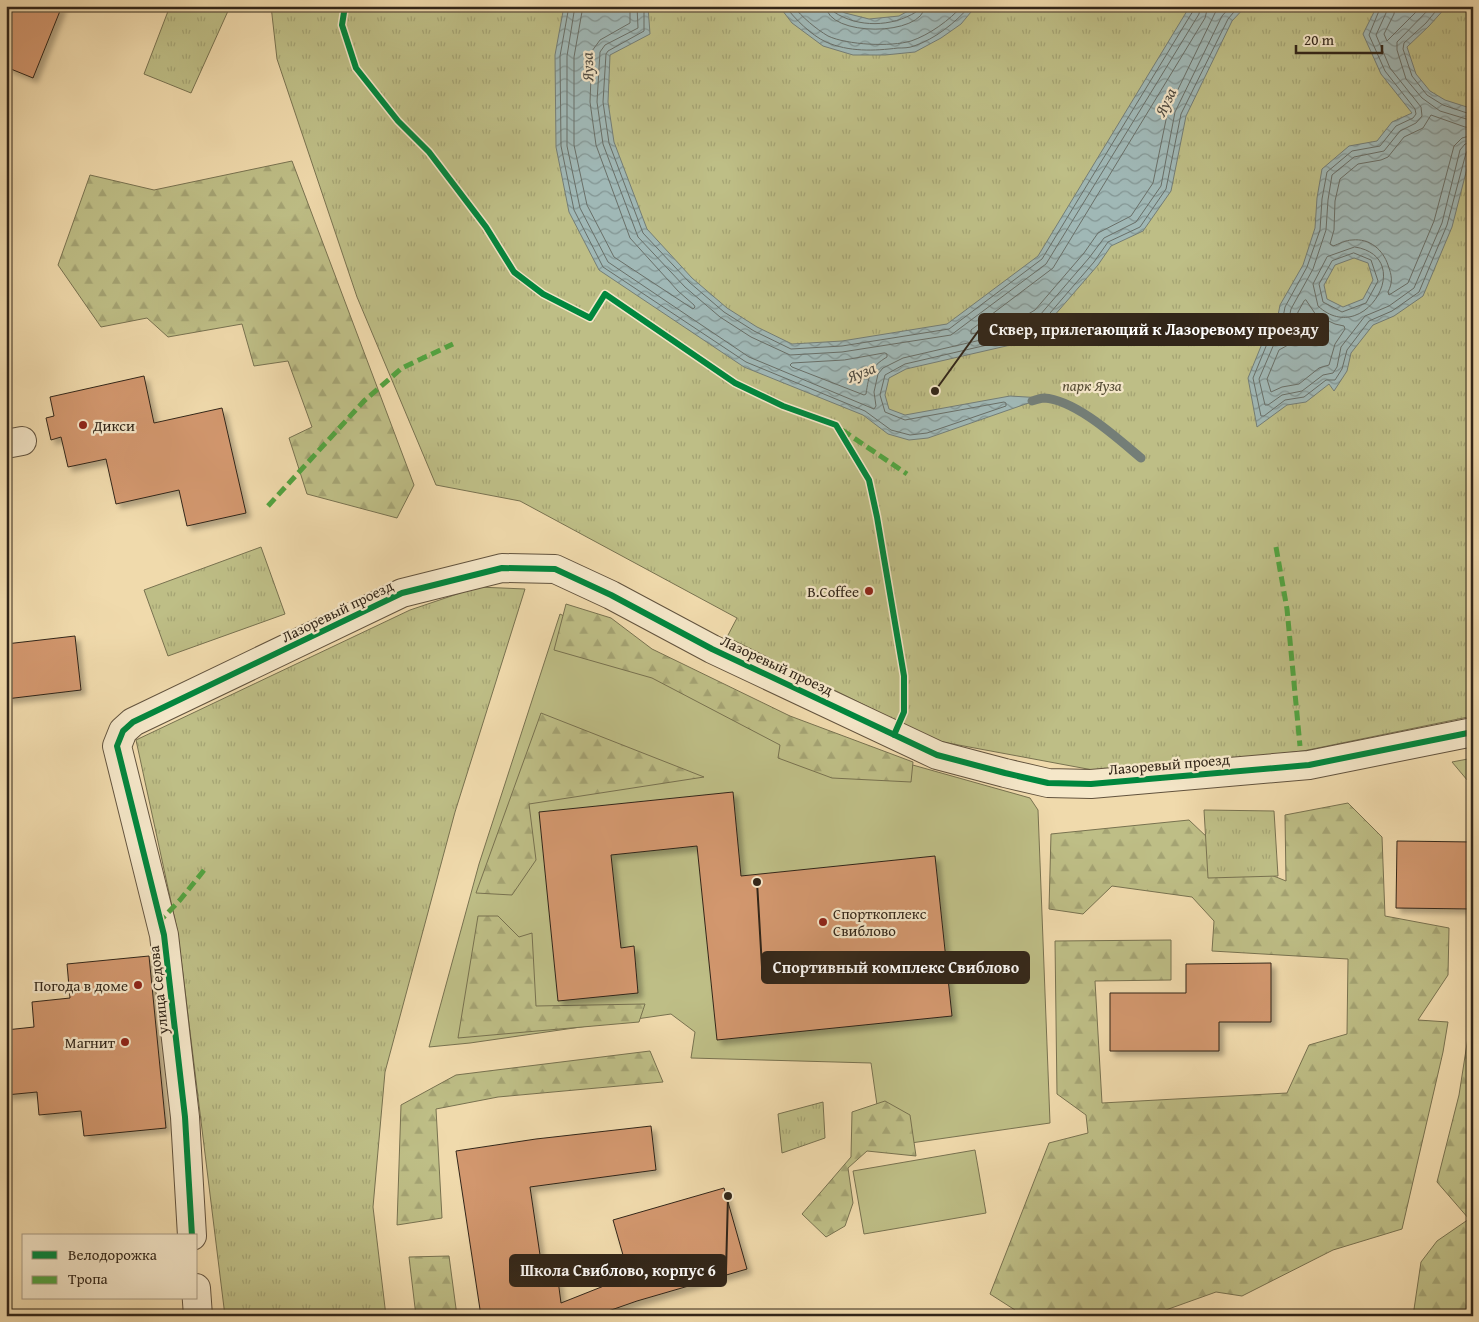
<svg xmlns="http://www.w3.org/2000/svg" width="1479" height="1322" font-family="'Gentium Book Plus',serif">
	<style>
		.grass { fill: #bebe86; stroke: #787250 }
		.forest { fill: url(#forest-firs); stroke: #787250 }
		.park { fill: url(#park-tufts); stroke: #787250 }
		.water { fill: url(#water-waves); stroke: #747e77; fill-rule: evenodd }
		.lines { fill: none; stroke-linecap: round; stroke-linejoin: round }
		.shore { stroke: #696f68; stroke-width: 1 }
		.stream { stroke: #747e77; stroke-width: 9 }
		.building { fill: #d2976e; stroke: #322619; filter: url(#shadow) }
		.minor-casing { stroke: #62533e; stroke-width: 30 }
		.minor { stroke: #f5e7c9; stroke-width: 28 }
		.quiet { stroke: #52a340; stroke-width: 5; stroke-dasharray: 10 5; stroke-linecap: butt }
		.cycleway-casing { stroke: #f5e7c9; stroke-width: 9 }
		.cycleway { stroke: #00873e; stroke-width: 6 }
		.poi-dot { fill: #8f2418; stroke: #f5e7c9; stroke-width: 2 }
		.labels { text-anchor: middle; dominant-baseline: central; stroke-width: 4.5; stroke-linejoin: round; paint-order: stroke }
		.park-label { font-size: 15px; font-style: italic; fill: #554c34; stroke: #f5e7c9 }
		.poi-label { font-size: 15px; fill: #322619; stroke: #f5e7c9; text-anchor: end }
		.street-label { font-size: 15px; fill: #322619; stroke: #f5e7c9 }
		.water-label { font-size: 16px; font-style: italic; fill: #4e4a40; stroke: #f5e7c9 }
		.leader { fill: none; stroke: #322619; stroke-width: 2 }
		.callout-dot { fill: #322619; stroke: #f5e7c9; stroke-width: 2 }
		.callout { fill: #322619; stroke: #322619; stroke-width: 2 }
		.callout-label { font-size: 16px; text-anchor: middle; font-weight: bold; fill: #fff }
	</style>
	<defs>
		<pattern id="forest-firs" width="22" height="20" patternUnits="userSpaceOnUse" patternTransform="scale(1.25)"><rect width="22" height="20" fill="#bebe86"/><path d="M5 1l3.5 6h-7zM16 11l3.5 6h-7z" fill="#a4a373"/></pattern>
		<pattern id="park-tufts" width="24" height="20" patternUnits="userSpaceOnUse" patternTransform="scale(1.25)"><rect width="24" height="20" fill="#bebe86"/><path d="M3 7l-1-3M5 7V3M7 7l1-3M15 17l-1-3M17 17v-4M19 17l1-3" fill="none" stroke="#a4a373"/></pattern>
		<pattern id="water-waves" width="16" height="10" patternUnits="userSpaceOnUse" patternTransform="scale(1.25)"><rect width="16" height="10" fill="#a0b8b6"/><path d="M0 5q4-4 8 0t8 0" fill="none" stroke="#839593"/></pattern>
		<filter id="shadow"><feDropShadow dx="4.5" dy="4.5" stdDeviation="2.5" flood-color="#0004"/></filter>
	</defs>
	<rect width="100%" height="100%" fill="#f0daac"/>
	<filter id="stains"><feTurbulence type="fractalNoise" baseFrequency=".004" numOctaves="4"/><feColorMatrix values="0 0 0 0 .2 0 0 0 0 .09 0 0 0 0 .02 0 0 0 .5 -.17"/></filter>
	<radialGradient id="worn" r=".72"><stop offset=".6" stop-color="#630" stop-opacity="0"/><stop offset="1" stop-color="#630" stop-opacity=".3"/></radialGradient>
	<!-- grass -->
	<path class="grass" d="M560 614 799 733 1030 798 1038 810 1050 1123 883 1147 871 1063 691 1058 695 1032 671 1014 470 1043 429 1047 479 864Z
		M975 1150 986 1213 864 1234 853 1171Z"/>
	<!-- forest -->
	<path class="forest" d="M292 161 414 485 397 518 307 494 289 438 312 427 288 361 254 366 242 324 168 337 147 318 101 327 58 265 90 175 154 190Z
		M566 604 611 618 652 649 790 716 913 762 911 782 832 778 778 758 780 745 652 678 554 650Z
		M541 713 704 777 529 804 536 860 512 895 476 893Z
		M1473 758V787L1452 762Z
		M1348 803 1382 837 1385 916 1449 928 1448 975 1418 1020 1448 1022 1443 1052 1402 1229 1333 1250 1242 1296 1216 1292 1149 1316H1018L1015 1310 990 1294 1049 1143 1088 1133 1086 1115 1057 1094 1055 941 1171 940V980L1095 981 1102 1103 1287 1093 1309 1045 1347 1034 1348 959 1212 951 1214 921 1192 897 1112 886 1083 914 1049 909 1051 834 1189 820 1229 858 1286 881 1285 815Z
		M478 916H498L519 937 532 933 536 1006 645 1004 639 1022 458 1038Z
		M1473 1005V1316H1413L1421 1262 1437 1241 1469 1219 1437 1182 1459 1095Z
		M650 1051 663 1082 498 1097 436 1109 442 1218 397 1225 401 1105 456 1075Z
		M885 1101 910 1115 916 1156 867 1151 848 1168 853 1203 845 1226 826 1237 802 1214 851 1157 852 1112Z
		M449 1256 457 1316H416L409 1257Z"/>
	<!-- park -->
	<path class="park" d="M170 6H215L228 11 191 93 144 74Z
		M271 6H1473V716L1303 751 1109 773 937 741 727 637 737 618 520 501 436 485 357 297 277 59Z
		M261 547 285 614 168 656 144 590Z
		M478 587 525 589 455 812 385 1072 373 1207 386 1316H225L178 934 136 740 410 610Z
		M1204 810 1274 811 1278 876 1208 878Z
		M823 1102 825 1138 782 1153 778 1114Z"/>
	<!-- water -->
	<path class="water" d="M564 6H648L650 34 610 55 608 102 614 142 647 229 692 278 727 308 757 327 792 344 842 341 947 324 1038 256 1190 6H1246L1232 21 1186 116 1171 191 1143 231 1111 246 1098 265 1047 324 1015 344 906 369 889 378 885 395 889 409 905 415 1010 396 1043 398 928 438 909 440 888 434 863 415 744 367 599 270 569 212 556 147 555 55Z
		M779 6H833L845 13 869 19 899 16 917 6H976L961 24 941 38 915 52 885 55H853L823 46 792 23Z
		M1377 6H1447L1429 26 1407 47 1416 74 1430 91 1445 100 1470 108 1473 112V145L1452 227 1423 296 1394 316 1373 325 1351 353 1347 371 1334 391 1329 384 1306 402 1287 405 1257 427 1248 378 1266 334 1275 331 1280 305 1303 265 1315 228 1317 198 1322 169 1349 146 1377 141 1392 122 1412 113 1381 74 1363 34ZM1354 258 1368 263 1373 280 1363 299 1343 307 1327 299 1324 285 1335 265Z"/>
	<g class="lines">
		<!-- shore -->
		<path class="shore" d="M569 6 560 56 561 146 574 210 603 267 746 362 865 411 891 430 910 435 927 433 1006 406V403L1004 402 905 420 885 412 880 395 885 375 905 364 1013 339 1044 320 1094 262 1108 242 1140 227 1166 189 1181 114 1228 19 1239 6
			M575 6 567 56V146L580 208 608 262 749 357 874 409 876 406 874 392 878 374 883 368 903 358 1011 333 1040 315 1089 258 1104 238 1136 222 1161 186 1175 112 1222 16 1231 6
			M583 6 574 57V145L587 205 614 257 693 309 695 307 694 305 678 291 630 238 596 145 590 102 592 51 600 40 630 23V6
			M637 6 638 28 605 45 600 52 597 102 603 144 638 237 685 287 720 317 751 337 790 355 842 352 951 335 1046 264 1199 14 1200 6
			M644 6V31L608 51 606 54 603 102 609 143 643 233 689 282 724 312 754 331 791 349 842 346 949 329 1042 259 1193 11 1194 6
			M785 6C795 19 811 35 826 42 849 52 874 51 898 48 903 48 909 48 914 46 935 39 955 23 970 6
			M793 6C802 17 816 29 828 36 847 45 891 47 911 41 929 35 950 20 962 6
			M826 6C827 37 923 37 925 6
			M832 6 834 12C858 28 892 27 916 12L918 6
			M1208 6 1205 18 1053 268 971 330V334L1008 326 1035 310 1084 253 1098 233 1131 216 1153 183 1168 110 1215 13 1220 6
			M1381 6 1369 35 1385 71 1415 109 1416 114 1413 118 1396 126 1380 146 1352 151 1327 172 1322 199 1320 230 1307 267 1285 307 1280 333 1269 339 1253 378 1261 416H1264L1285 400 1304 397 1326 380H1335L1342 369 1347 350 1369 321 1392 311 1419 292 1447 225 1466 153 1468 150 1473 149
			M1388 6 1386 13 1376 35 1390 68 1421 107 1422 116 1416 123 1400 131 1384 151 1354 157 1332 175 1328 200 1326 230 1313 269 1291 309 1285 337 1281 341 1274 344 1259 379 1265 405H1268L1282 395 1302 391 1323 375 1333 373 1337 367 1341 347 1365 316 1389 306 1414 288 1442 223 1460 150 1465 144 1473 143
			M1395 6 1394 14 1384 34 1387 41 1422 6
			M1432 6 1397 42V50L1406 79 1422 98 1440 111 1473 121
			M1440 6 1426 23 1404 43 1403 49 1412 76 1427 95 1443 105 1473 115
			M1473 128 1465 127 1431 115 1423 128 1404 137 1388 157 1381 160 1358 164 1340 179 1335 201 1334 230 1330 244 1333 246C1339 244 1346 240 1352 240 1370 238 1383 250 1388 265 1392 276 1393 282 1388 292L1389 295 1408 283 1434 221 1454 146 1462 138 1473 135
			M1355 247C1418 257 1364 349 1318 306L1313 284 1327 257Z
			M1354 253 1371 260 1378 281 1366 303 1342 312 1323 302 1319 284 1332 261Z
			M1306 300 1316 315 1335 324 1344 326 1345 329 1335 344 1329 365 1319 368 1299 384 1282 387 1271 392 1267 379 1279 350 1288 345 1292 339 1298 312 1304 301Z
			M885 353 887 354V357C870 367 869 375 866 394L864 395 792 367 790 365 792 363 844 360Z"/>
		<!-- stream -->
		<path class="stream" d="M1032 401C1036 400 1040 398 1044 398 1076 400 1117 438 1141 458"/>
	</g>
	<!-- building -->
	<path class="building" d="M6 6H62L33 78 6 67Z
		M144 376 154 423 222 408 246 513 187 526 179 490 116 504 106 459 68 467 61 437 51 440 46 418 54 416 50 397Z
		M75 636 81 690 6 699V644Z
		M733 792 741 876 935 856 952 1016 717 1040 697 846 611 855 621 948 634 946 638 993 558 1001 539 812Z
		M1397 841 1473 842V909L1396 908Z
		M149 956 166 1128 84 1136 81 1111 39 1115 37 1092 6 1095V1030L34 1027 32 1002 70 998 67 964Z
		M1271 963V1022H1219V1051H1110V993H1186V964Z
		M651 1126 656 1170 530 1187 544 1282 558 1280 561 1303 629 1276 613 1220 724 1188 747 1269 637 1301 594 1316H481L456 1151 536 1139Z"/>
	<g class="lines">
		<defs>
			<path id="minor" d="M6 444 22 441
				M192 1236 185 1117 164 935 117 746 123 731 133 722 402 593 502 568 555 569 611 595 712 649 937 755 1005 773 1048 783 1091 784 1309 765 1473 732
				M196 1288 198 1316"/>
		</defs>
		<!-- minor casing -->
		<use href="#minor" class="minor-casing"/>
		<!-- minor -->
		<use href="#minor" class="minor"/>
		<!-- quiet -->
		<path class="quiet" d="M842 430 907 474
			M268 506 364 401 402 368 453 344
			M1276 547 1287 609 1300 746
			M158 923 180 900 205 869"/>
		<defs>
			<path id="cycleway" d="M345 6 342 25 356 68 398 121 429 152 486 227 514 272 543 294 590 318 605 294 735 383 783 406 836 425 869 480 877 517 904 676V712L894 735
				M192 1236 185 1117 164 935 117 746 123 731 133 722 402 593 502 568 555 569 611 595 712 649 937 755 1005 773 1048 783 1091 784 1309 765 1473 732"/>
		</defs>
		<!-- cycleway casing -->
		<use href="#cycleway" class="cycleway-casing"/>
		<!-- cycleway -->
		<use href="#cycleway" class="cycleway"/>
	</g>
	<!-- markers -->
	<g class="poi-dot">
		<circle cx="83" cy="425" r="5"/>
		<circle cx="869" cy="591" r="5"/>
		<circle cx="823" cy="922" r="5"/>
		<circle cx="138" cy="985" r="5"/>
		<circle cx="125" cy="1042" r="5"/>
	</g>
	<g class="labels">
		<!-- park labels -->
		<g class="park-label">
			<text x="1092" y="385">парк Яуза</text>
		</g>
		<!-- poi labels -->
		<g class="poi-label">
			<text x="93" y="425" text-anchor="start">Дикси</text>
			<text x="859" y="591">B.Coffee</text>
			<text x="833" y="913" text-anchor="start">Спорткоплекс<tspan x="833" dy="17">Свиблово</tspan></text>
			<text x="128" y="985">Погода в доме</text>
			<text x="115" y="1042">Магнит</text>
		</g>
		<!-- street labels -->
		<g class="street-label">
			<text transform="translate(337 611) rotate(-26)">Лазоревый проезд</text>
			<text transform="translate(777 665) rotate(25)">Лазоревый проезд</text>
			<text transform="translate(1169 764) rotate(-5)">Лазоревый проезд</text>
			<text transform="translate(158 990) rotate(-96)">улица Седова</text>
		</g>
		<!-- water labels -->
		<g class="water-label">
			<text transform="translate(587 67) rotate(-92)">Яуза</text>
			<text transform="translate(1165 102) rotate(-65)">Яуза</text>
			<text transform="translate(861 372) rotate(-22)">Яуза</text>
		</g>
	</g>
	<!-- callouts -->
	<path class="leader" d="M935 391L979 330M757 882L762 967M728 1196L726 1271"/>
	<g class="callout-dot">
		<circle cx="935" cy="391" r="5"/>
		<circle cx="757" cy="882" r="5"/>
		<circle cx="728" cy="1196" r="5"/>
	</g>
	<g class="callout">
		<rect x="979" y="314" width="349" height="31" rx="5"/>
		<rect x="762" y="952" width="267" height="31" rx="5"/>
		<rect x="510" y="1255" width="216" height="31" rx="5"/>
	</g>
	<g class="callout-label">
		<text x="1154" y="335">Сквер, прилегающий к Лазоревому проезду</text>
		<text x="896" y="973">Спортивный комплекс Свиблово</text>
		<text x="618" y="1276">Школа Свиблово, корпус 6</text>
	</g>
	<!-- margin -->
	<rect width="1479" height="1322" fill="none" stroke="#f0daac" stroke-width="25"/>
	<rect x="8" y="8" width="1464" height="1307" fill="none" stroke="#322619" stroke-width="2.5"/>
	<rect x="12" y="12" width="1454" height="1297" fill="none" stroke="#322619"/>
	<!-- legend -->
	<rect x="22" y="1234" width="175" height="65" fill="#f5e7c9" stroke="#a79a83"/>
	<rect x="32" y="1251" width="25" height="8" fill="#00873e" stroke="#a79a83"/>
	<text x="68" y="1260" font-size="15" fill="#322619">Велодорожка</text>
	<rect x="32" y="1276" width="25" height="8" fill="#52a340" stroke="#a79a83"/>
	<text x="68" y="1284" font-size="15" fill="#322619">Тропа</text>
	<!-- scale -->
	<path d="M1296 45v8h86v-8" fill="none" stroke="#322619" stroke-width="2.5"/>
	<text x="1304" y="45" font-size="15" fill="#322619" stroke="#f5e7c9" stroke-width="4" paint-order="stroke">20 m</text>
	<rect width="100%" height="100%" filter="url(#stains)"/>
	<rect width="100%" height="100%" fill="url(#worn)"/>
</svg>
